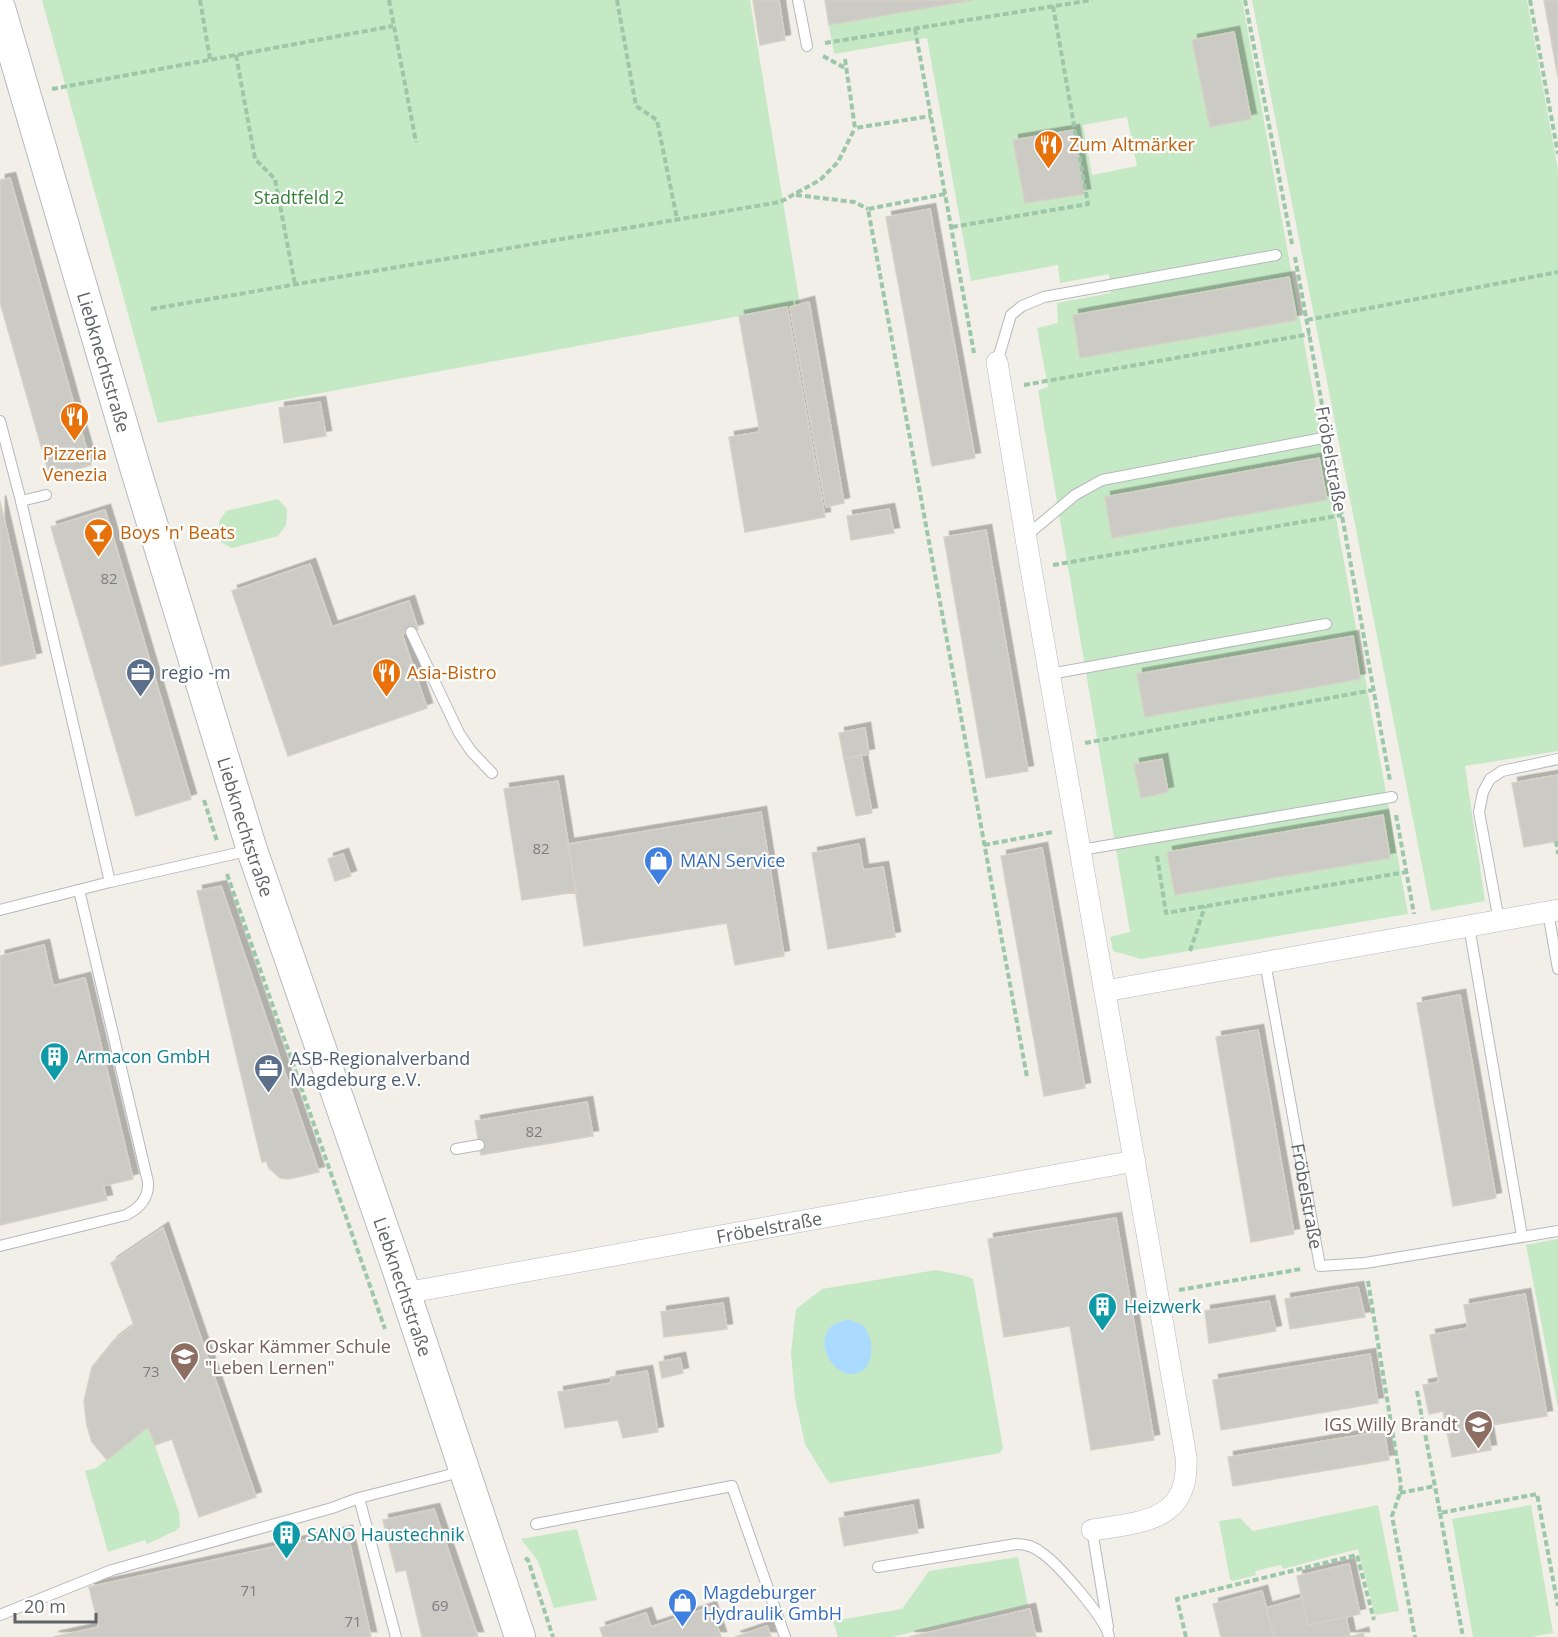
<svg xmlns="http://www.w3.org/2000/svg" width="1558" height="1637" font-family="'Open Sans',sans-serif">
	<style>
		.green { fill: #c5e8c5; fill-rule: evenodd }
		.water { fill: #aadaff }
		.building { fill: #cccac5; stroke: #d6d1c6; stroke-width: 1.5; filter: url(#shadow) }
		.lines { fill: none; stroke-linecap: round; stroke-linejoin: round }
		.lane-casing { stroke: #b5b8bc; stroke-width: 12 }
		.street-casing { stroke: #b5b8bc; stroke-width: 22 }
		.secondary-casing { stroke: #b6babf; stroke-width: 32 }
		.path { stroke: #9cc7a9; stroke-width: 4; stroke-dasharray: 6 3; stroke-linecap: butt }
		.lane { stroke: #fff; stroke-width: 10 }
		.street { stroke: #fff; stroke-width: 21 }
		.secondary { stroke: #fff; stroke-width: 30 }
		.labels { text-anchor: middle; dominant-baseline: central; stroke-width: 4.5; stroke-linejoin: round; paint-order: stroke }
		.number-label { font-size: 15px; fill: #7a7d7f }
		.food-label { font-size: 18px; fill: #c56008; stroke: #fff; text-anchor: start }
		.park-label { font-size: 18px; fill: #348238; stroke: #fff }
		.street-label { font-size: 18px; fill: #5f6368; stroke: #fff }
		.service-label { font-size: 18px; fill: #4e5e75; stroke: #fff; text-anchor: start }
		.shop-label { font-size: 18px; fill: #366cbe; stroke: #fff; text-anchor: start }
		.culture-label { font-size: 18px; fill: #0d838f; stroke: #fff; text-anchor: start }
		.education-label { font-size: 18px; fill: #785e54; stroke: #fff; text-anchor: start }
	</style>
	<defs>
		<filter id="shadow"><feDropShadow dx="5.5" dy="-5.5" stdDeviation="0" flood-color="#0004"/></filter>
	</defs>
	<rect width="100%" height="100%" fill="#f1efe8"/>
	<!-- green -->
	<path class="green" d="M42 0H750L800 305 158 423Z
		M973 0H1242L1408 914 1141 959 1113 951 1110 937 1130 932 1038 390 1048 387 1037 328 1058 323 1057 303 1111 293 1109 274 1060 283 1058 265 971 281 927 38 834 54 829 25ZM1234 32 1251 118 1210 127 1192 40ZM1127 117 1137 166 1092 175 1083 125ZM1014 141 1085 194 1025 203ZM1289 277 1080 357 1073 315ZM1319 458 1327 500 1112 538 1105 497ZM1352 636 1360 679 1145 717 1137 674ZM1383 815 1390 858 1175 895 1168 852Z
		M1252 0H1527L1558 170V751L1465 766 1485 901 1431 911Z
		M278 499 287 509 286 525 278 536 232 548 221 542 219 522 226 511Z
		M1558 1239V1408L1526 1245Z
		M936 1270 966 1276 973 1279 1003 1448 1000 1453 831 1483 827 1480 805 1444 795 1398 791 1353 796 1309 822 1289Z
		M148 1427 179 1512 180 1526 177 1530 147 1544 145 1540 108 1552 85 1471 96 1468Z
		M1378 1505 1399 1611 1375 1615 1358 1549 1283 1569 1281 1565 1255 1571 1256 1575 1233 1581 1230 1579 1219 1521 1240 1518 1253 1531Z
		M1531 1505 1553 1633 1531 1637H1473L1452 1519Z
		M577 1529 597 1600 554 1608 538 1561 521 1539Z
		M1018 1557 1028 1605 892 1637H838L833 1621 902 1609 929 1571Z"/>
	<!-- water -->
	<path class="water" d="M851 1320 864 1326C871 1336 874 1349 869 1362 868 1366 865 1369 860 1372 831 1386 802 1322 851 1320Z"/>
	<!-- building -->
	<path class="building" d="M753 0H779L785 40 760 45Z
		M825 0H973L829 25Z
		M1544 0H1558V77Z
		M1234 32 1251 119 1210 127 1192 40Z
		M1074 130 1085 194 1025 203 1013 140Z
		M10 178 91 465 50 477 0 302V180Z
		M930 209 975 458 932 466 886 217Z
		M1289 277 1297 320 1080 358 1073 315Z
		M809 302 844 503 826 507 790 307Z
		M787 307 825 517 745 532 729 437 760 432 739 316Z
		M320 402 326 436 284 443 279 408Z
		M1319 458 1327 500 1112 538 1105 497Z
		M0 501 36 658 0 666Z
		M889 509 894 533 851 540 847 516Z
		M105 510 191 799 136 816 51 527Z
		M986 530 1028 771 986 778 944 537Z
		M310 564 332 627 409 601 418 629 402 634 427 708 288 756 232 591Z
		M1353 636 1360 679 1145 717 1137 674Z
		M865 728 869 754 844 759 839 733Z
		M861 755 872 813 856 816 844 759Z
		M1162 759 1168 792 1141 798 1134 764Z
		M1558 775V841L1524 847 1512 783Z
		M558 781 576 892 522 900 504 789Z
		M761 812 784 956 735 965 727 923 584 946 568 844Z
		M1383 815 1390 858 1175 895 1167 852Z
		M859 844 863 870 883 867 895 937 828 949 812 853Z
		M1042 848 1085 1088 1044 1096 1001 856Z
		M343 854 351 876 335 881 328 859Z
		M221 886 319 1172 289 1179 280 1178 269 1168 266 1161 262 1162 197 891Z
		M44 945 53 986 85 978 133 1179 103 1186 107 1200 0 1225V956Z
		M1460 995 1496 1198 1453 1206 1417 1003Z
		M1258 1030 1294 1234 1251 1242 1216 1037Z
		M587 1102 593 1136 481 1155 475 1121Z
		M1116 1218 1154 1440 1091 1450 1070 1326 1004 1337 988 1239Z
		M163 1228 256 1497 199 1517 172 1439 155 1445 148 1427 107 1460 92 1442 87 1426 84 1401 92 1367 113 1341 134 1325 111 1263Z
		M1358 1287 1365 1317 1290 1329 1285 1299Z
		M1525 1294 1547 1416 1487 1426 1491 1450 1452 1457 1443 1411 1429 1414 1423 1385 1439 1382 1430 1335 1468 1328 1464 1305Z
		M1269 1301 1276 1331 1209 1343 1205 1311Z
		M723 1303 727 1329 664 1337 661 1312Z
		M1370 1354 1378 1403 1221 1430 1213 1380Z
		M680 1358 683 1373 662 1378 659 1362Z
		M647 1371 658 1432 623 1438 618 1420 565 1428 558 1392 611 1383V1377Z
		M1384 1431 1389 1460 1233 1486 1228 1457Z
		M913 1505 918 1533 844 1546 839 1518Z
		M434 1509 478 1637H422L406 1570 396 1572 383 1520Z
		M347 1531 371 1637H53L99 1627 89 1587Z
		M1349 1564 1360 1614 1308 1625 1297 1576Z
		M1262 1591 1274 1637H1221L1213 1604Z
		M1302 1598 1308 1625 1346 1617 1350 1637 1363 1633 1364 1637H1274L1266 1608Z
		M711 1607 721 1637H603L600 1628 646 1613 651 1627Z
		M1030 1609 1036 1637H909Z
		M767 1626 771 1637H735Z"/>
	<g class="lines">
		<defs>
			<g id="lane">
				<path d="M798 0 807 46"/>
				<path d="M997 362 1011 315 1022 306 1044 297 1276 255"/>
				<path d="M0 421 21 501 110 882"/>
				<path d="M21 501 46 495"/>
				<path d="M1026 536 1075 495 1102 480 1328 437"/>
				<path d="M411 632 459 733 471 751 492 773"/>
				<path d="M1050 674 1326 624"/>
				<path d="M1081 850 1392 797"/>
				<path d="M0 910 110 882 251 850"/>
				<path d="M1548 912 1558 969"/>
				<path d="M1499 921 1479 812 1483 792 1490 779 1502 771 1558 759"/>
				<path d="M1469 926 1522 1236"/>
				<path id="s1" d="M1265 962 1320 1266 1365 1263 1558 1231"/>
				<path d="M456 1149 479 1145"/>
				<path d="M0 1246 126 1215C140 1208 149 1197 148 1182L79 890"/>
				<path d="M536 1524 732 1486 785 1637"/>
				<path d="M1092 1530 1108 1627"/>
				<path d="M878 1567 1016 1544C1026 1544 1035 1547 1042 1553 1058 1564 1107 1620 1109 1637"/>
				<path d="M0 1615 112 1570 332 1508 359 1498"/>
				<path d="M396 1637 359 1498 464 1471"/>
			</g>
			<g id="street">
				<path d="M997 362 1031 569 1186 1457C1190 1522 1141 1522 1092 1530"/>
				<path d="M1105 991 1558 910"/>
				<path id="s2" d="M405 1293 1135 1161"/>
			</g>
			<g id="secondary">
				<path id="s3" d="M0 8 137 474 252 850 395 1262 520 1637"/>
			</g>
		</defs>
		<!-- lane casing -->
		<use href="#lane" class="lane-casing"/>
		<!-- street casing -->
		<use href="#street" class="street-casing"/>
		<!-- secondary casing -->
		<use href="#secondary" class="secondary-casing"/>
		<!-- path -->
		<path class="path" d="M200 0 210 59
			M389 0 416 142
			M617 0 636 106 657 120 677 219
			M1245 0 1292 244
			M1530 0 1558 154
			M915 29 974 353
			M825 43 1092 0
			M236 55 255 159 275 179 295 284
			M823 56 845 68
			M845 59 855 128 931 116
			M52 89 393 26
			M945 194 868 209 1027 1077
			M796 195 854 202 868 209
			M952 227 1088 204 1053 6
			M1295 257 1325 421
			M151 309 780 202 820 180 838 162 855 128
			M1307 320 1558 272
			M1024 385 1310 334
			M1331 455 1390 781
			M1053 565 1342 515
			M1085 743 1373 690
			M204 800 217 841
			M1396 815 1414 914
			M1556 841 1558 854
			M984 845 1053 832
			M1157 856 1166 913 1406 872
			M227 874 385 1329
			M1190 951 1205 906
			M1368 1281 1401 1485 1400 1493 1392 1516 1415 1637
			M1179 1290 1301 1269
			M1417 1391 1440 1513 1537 1494 1558 1606
			M1400 1493 1435 1486
			M1440 1513 1463 1637
			M525 1558 528 1560 553 1637
			M1186 1637 1177 1599 1357 1555 1374 1620"/>
		<!-- lane -->
		<use href="#lane" class="lane"/>
		<!-- street -->
		<use href="#street" class="street"/>
		<!-- secondary -->
		<use href="#secondary" class="secondary"/>
	</g>
	<!-- icons -->
	<defs>
		<symbol id="restaurant-pin" viewBox="-11 -11 22 30"><path d="M0 17L-7.5 6A9.5 9.5 0 1 1 7.5 6Z" fill="#e8710a" stroke="#fff"/><path d="M-5-6h1v4h1v-4h1v4h1v-4h1v5L-1.5 .5V6h-2V.5L-5-1ZM5-6V6H3V1.5H1.5Q1.5-4 5-6Z" fill="#fff"/></symbol>
		<symbol id="bar-pin" viewBox="-11 -11 22 30"><path d="M0 17L-7.5 6A9.5 9.5 0 1 1 7.5 6Z" fill="#e8710a" stroke="#fff"/><path d="M-6-5H6L.8 .8V4.5H3.5V6h-7V4.5H-.8V.8Z" fill="#fff"/></symbol>
		<symbol id="office-pin" viewBox="-11 -11 22 30"><path d="M0 17L-7.5 6A9.5 9.5 0 1 1 7.5 6Z" fill="#5c6f8a" stroke="#fff"/><path d="M-6-3h4V-5.5h4V-3h4V5H-6ZM-1-4.5V-3h2v-1.5ZM-6 0V1H6V0Z" fill="#fff"/></symbol>
		<symbol id="shop-pin" viewBox="-11 -11 22 30"><path d="M0 17L-7.5 6A9.5 9.5 0 1 1 7.5 6Z" fill="#3f7fe0" stroke="#fff"/><path d="M-5-2.5h2.3a2.7 3.5 0 0 1 5.4 0H5L5.5 6h-11ZM-1.5-2.5h3a1.5 2.3 0 0 0-3 0Z" fill="#fff"/></symbol>
		<symbol id="building-pin" viewBox="-11 -11 22 30"><path d="M0 17L-7.5 6A9.5 9.5 0 1 1 7.5 6Z" fill="#0f9aa8" stroke="#fff"/><path d="M-4-6H4V6H1V3H-1V6H-4ZM-2.5-4.3h1.7v1.8h-1.7ZM.8-4.3h1.7v1.8H.8ZM-2.5-1h1.7V.8h-1.7ZM.8-1h1.7V.8H.8Z" fill="#fff"/></symbol>
		<symbol id="school-pin" viewBox="-11 -11 22 30"><path d="M0 17L-7.5 6A9.5 9.5 0 1 1 7.5 6Z" fill="#8d6e63" stroke="#fff"/><path d="M0-5L7-2L0 1L-7-2ZM-4 1L0 2.5L4 1V4Q0 6-4 4Z" fill="#fff"/></symbol>
	</defs>
	<g fill-rule="evenodd">
		<use href="#restaurant-pin" x="1032" y="128" width="33" height="45"/>
		<use href="#restaurant-pin" x="58" y="400" width="33" height="45"/>
		<use href="#bar-pin" x="82" y="516" width="33" height="45"/>
		<use href="#office-pin" x="124" y="656" width="33" height="45"/>
		<use href="#restaurant-pin" x="370" y="656" width="33" height="45"/>
		<use href="#shop-pin" x="642" y="844" width="33" height="45"/>
		<use href="#building-pin" x="38" y="1040" width="33" height="45"/>
		<use href="#office-pin" x="252" y="1052" width="33" height="45"/>
		<use href="#building-pin" x="1086" y="1290" width="33" height="45"/>
		<use href="#school-pin" x="168" y="1340" width="33" height="45"/>
		<use href="#school-pin" x="1462" y="1408" width="33" height="45"/>
		<use href="#building-pin" x="270" y="1518" width="33" height="45"/>
		<use href="#shop-pin" x="666" y="1586" width="33" height="45"/>
	</g>
	<g class="labels">
		<!-- number labels -->
		<g class="number-label">
			<text x="109" y="578">82</text>
			<text x="541" y="848">82</text>
			<text x="534" y="1131">82</text>
			<text x="151" y="1371">73</text>
			<text x="249" y="1590">71</text>
			<text x="440" y="1605">69</text>
			<text x="353" y="1621">71</text>
		</g>
		<!-- food labels -->
		<g class="food-label">
			<text x="1069" y="144">Zum Altmärker</text>
			<text x="75" y="453" text-anchor="middle">Pizzeria<tspan x="75" dy="21">Venezia</tspan></text>
			<text x="120" y="532">Boys 'n' Beats</text>
			<text x="407" y="672">Asia-Bistro</text>
		</g>
		<!-- park labels -->
		<g class="park-label">
			<text x="299" y="197">Stadtfeld 2</text>
		</g>
		<!-- street labels -->
		<g class="street-label">
			<text stroke="none"><textPath href="#s3" startOffset="369">Liebknechtstraße</textPath></text>
			<text transform="translate(1332 459) rotate(80)">Fröbelstraße</text>
			<text stroke="none"><textPath href="#s3" startOffset="855">Liebknechtstraße</textPath></text>
			<text stroke="none"><textPath href="#s1" startOffset="238">Fröbelstraße</textPath></text>
			<text stroke="none"><textPath href="#s2" startOffset="370">Fröbelstraße</textPath></text>
			<text stroke="none"><textPath href="#s3" startOffset="1341">Liebknechtstraße</textPath></text>
		</g>
		<!-- service labels -->
		<g class="service-label">
			<text x="161" y="672">regio -m</text>
			<text x="290" y="1058">ASB-Regionalverband<tspan x="290" dy="21">Magdeburg e.V.</tspan></text>
		</g>
		<!-- shop labels -->
		<g class="shop-label">
			<text x="680" y="860">MAN Service</text>
			<text x="703" y="1592">Magdeburger<tspan x="703" dy="21">Hydraulik GmbH</tspan></text>
		</g>
		<!-- culture labels -->
		<g class="culture-label">
			<text x="76" y="1056">Armacon GmbH</text>
			<text x="1124" y="1306">Heizwerk</text>
			<text x="307" y="1534">SANO Haustechnik</text>
		</g>
		<!-- education labels -->
		<g class="education-label">
			<text x="205" y="1346">Oskar Kämmer Schule<tspan x="205" dy="21">"Leben Lernen"</tspan></text>
			<text x="1458" y="1424" text-anchor="end">IGS Willy Brandt</text>
		</g>
	</g>
	<!-- scale -->
	<path d="M15 1613v9h81v-9" fill="none" stroke="#5f6368" stroke-width="3"/>
	<text x="24" y="1613" font-size="18" fill="#5f6368" stroke="#ffffff" stroke-width="4.5" paint-order="stroke">20 m</text>
</svg>
